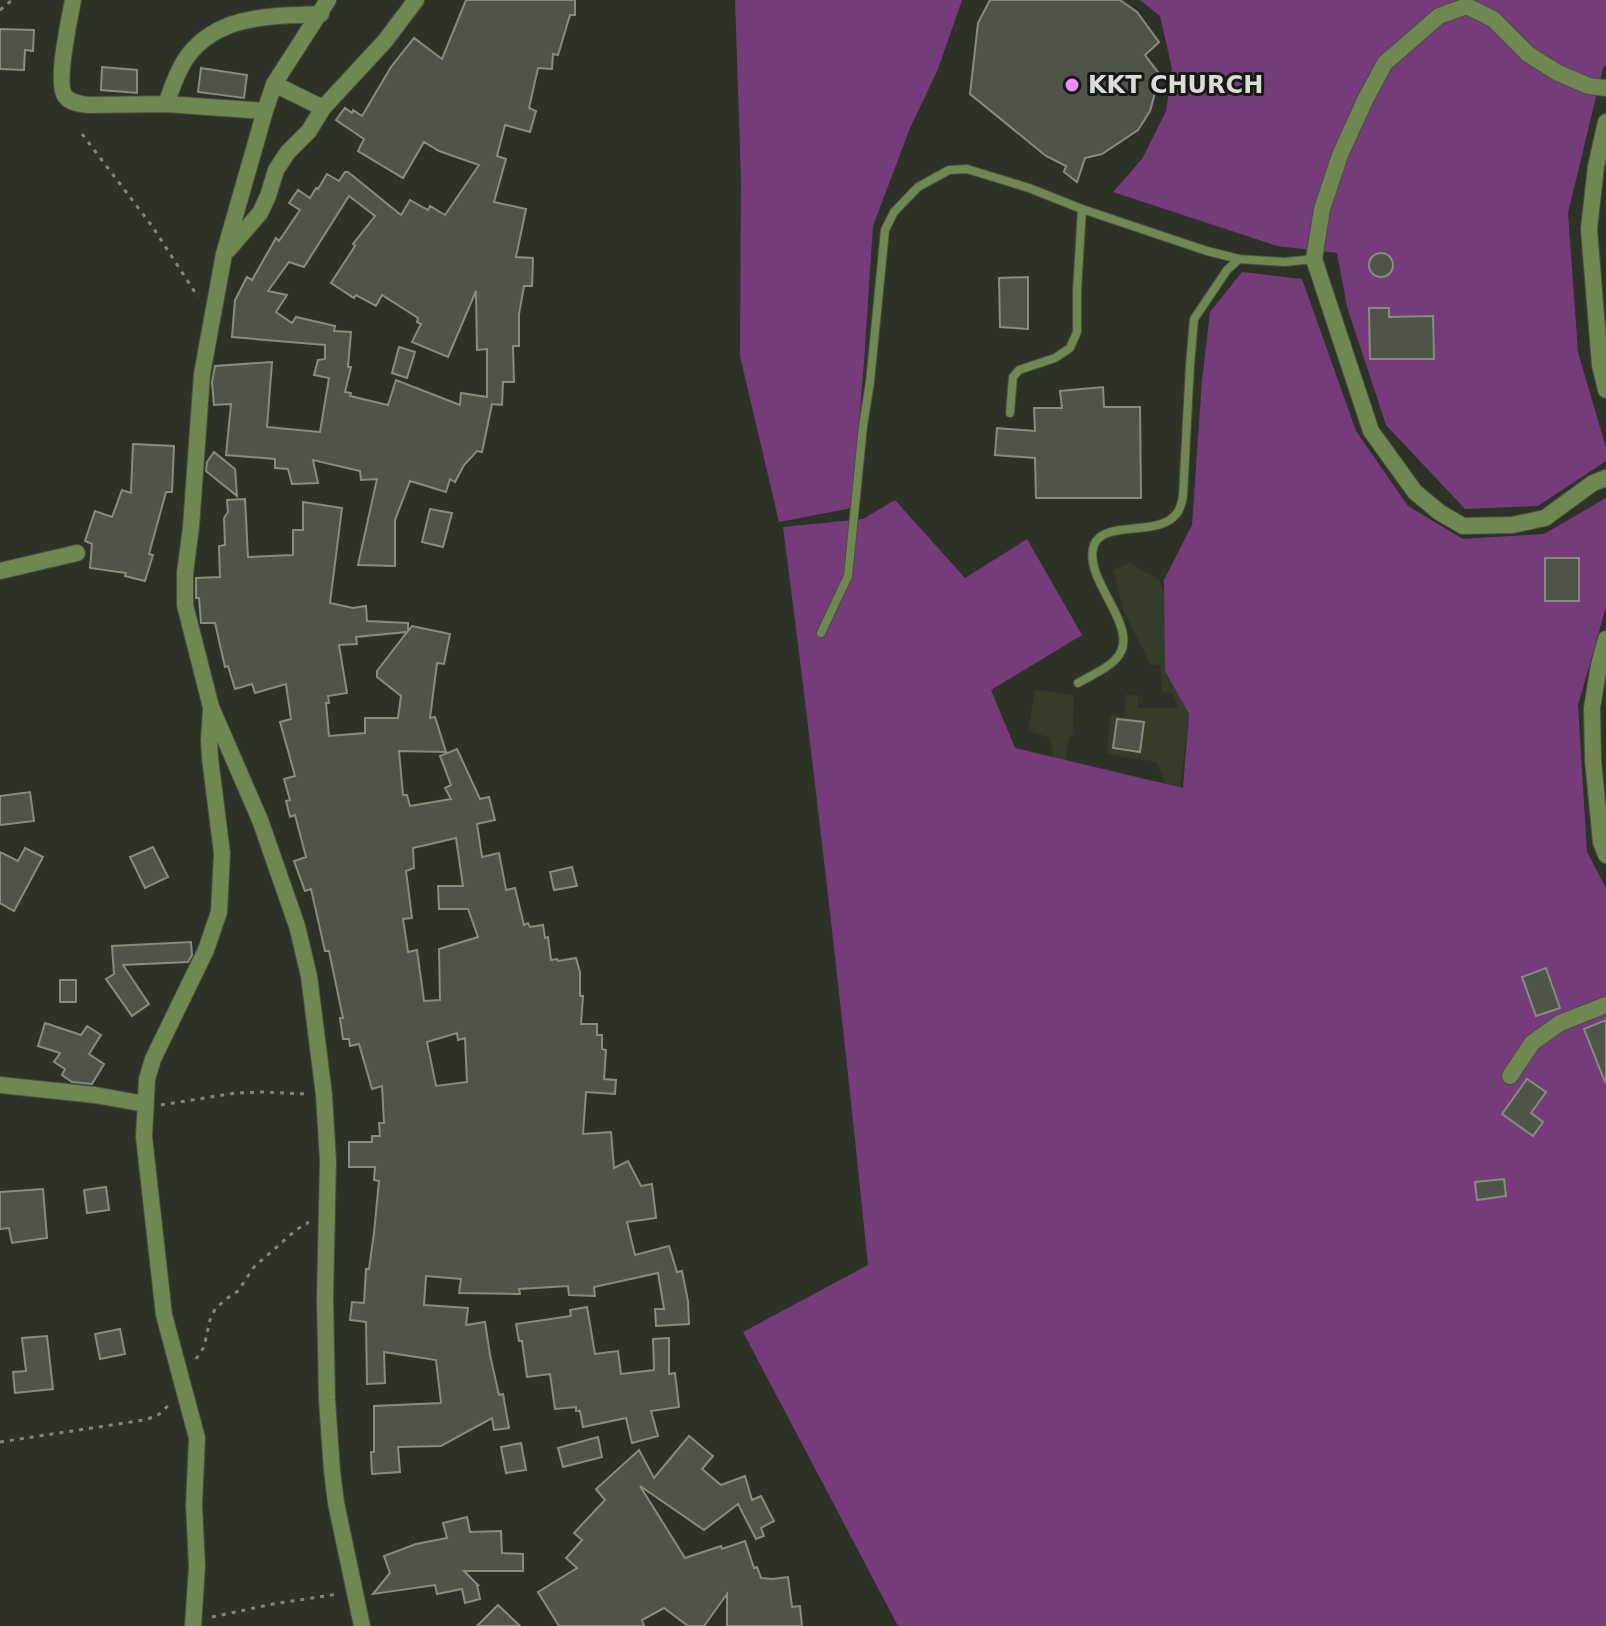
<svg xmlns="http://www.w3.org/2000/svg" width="1606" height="1626" font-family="'DejaVu Sans',sans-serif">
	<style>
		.built { fill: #343c2a }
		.forest { fill: #753b7b }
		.building { fill: #4e5447; stroke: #868d7f; stroke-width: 2; fill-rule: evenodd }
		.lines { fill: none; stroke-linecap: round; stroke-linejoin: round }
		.lane-casing { stroke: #494e42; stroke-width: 10 }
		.street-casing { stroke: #494e42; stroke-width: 18 }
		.path { stroke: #81867c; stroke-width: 3; stroke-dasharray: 4 6; stroke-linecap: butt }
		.lane { stroke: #6f8751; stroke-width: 8 }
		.street { stroke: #6f8751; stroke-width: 16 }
		.poi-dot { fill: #ee8cf8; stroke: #161914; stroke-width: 3 }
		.labels { text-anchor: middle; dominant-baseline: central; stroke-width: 6; stroke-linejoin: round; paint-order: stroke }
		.poi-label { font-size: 24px; font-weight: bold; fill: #daded6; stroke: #161914; text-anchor: start }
	</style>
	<rect width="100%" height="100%" fill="#2d3226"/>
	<!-- built -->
	<path class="built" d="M1131 563 1159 580 1172 611 1190 704 1179 795 1169 793 1157 762 1107 754 1110 715 1124 717 1126 694 1138 695V708H1178L1173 694 1162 692 1161 666 1150 664 1123 609 1113 570Z
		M1035 690 1074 695 1073 733 1069 739 1066 757 1068 775 1058 777 1049 737 1028 731Z"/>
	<!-- forest -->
	<path class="forest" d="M735 0H962L938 69 910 128 873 226 864 362 852 508 779 522 740 356 741 180Z
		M1140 0H1606V65L1603 68 1568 213 1578 352 1606 448V461L1538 506 1465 509 1386 425 1347 307 1337 253 1277 246 1113 192 1142 159 1166 111 1172 69 1160 16Z
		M1242 272 1302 279 1356 431 1408 506 1463 539 1544 534 1606 498V607L1578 705 1587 852 1606 888V1626H898L743 1332 868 1265C843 1019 815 773 783 527L863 519 895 500 965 578 1027 539 1082 635 991 690 1015 748 1183 788 1189 714 1165 671 1164 580 1192 525 1202 380 1210 312Z"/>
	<!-- building -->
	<path class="building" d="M466 0H575V15H570L558 55 553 54 552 69 538 68 529 108 536 111 530 132 505 125 497 156 506 159 494 202 526 209 516 257 533 258 532 286H524L519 314V346H513L514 382H503L502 405 492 404 482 452 477 451 464 465 455 482 450 479 446 492 410 481 395 520V566L358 565 377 479 361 480 360 471 313 460 318 483 292 484 288 469 275 468V459L226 455 231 404 214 405 212 382 215 366 272 362 267 427 320 432 329 378 314 375 318 360 325 359V345L232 337 235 300 247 277 252 280 276 238 279 241 300 210 289 203 298 190 310 198 316 188 318 189 327 174 339 181 345 172H348L401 215 410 200 428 210 430 206 445 215 479 165 439 151 424 142 403 178 358 151 364 139 336 120 345 108 352 113 353 110 362 116 391 67 414 38 442 59ZM349 196 375 216 353 244 355 246 331 283 354 298 356 295 376 306 382 295 418 318 417 322 421 324 412 342 448 357 476 291 477 350 487 349V397L461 393 460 405 396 380 388 405 350 396 351 393 345 392 351 367H348L351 332 334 331 335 326 296 317 292 323 276 312 287 295 268 291 289 262 304 267Z
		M990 0H1120L1137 12 1159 42 1145 55 1160 75 1150 111 1138 130 1102 154 1085 158 1077 182 1064 172 1066 166 1046 156 970 94 978 23Z
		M0 29 34 30 33 51 25 50 24 70 0 69Z
		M102 67 137 70V93L101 90Z
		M201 68 247 75 244 98 198 92Z
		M1369 265a12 12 0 1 1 24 0a12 12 0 1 1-24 0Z
		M1028 277V329L1000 327 999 278Z
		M1369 308H1389V317L1433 316 1434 359H1370Z
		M399 347 415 352 407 378 392 373Z
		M1103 387 1104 407H1140L1141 498H1036L1035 458 995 455 997 428 1035 431 1034 408H1062L1060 391Z
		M133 444 174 446 172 492H166L149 554 153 555 145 581 125 576 126 573 90 568 92 544 85 541 95 511 112 517 122 490 131 493Z
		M214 452 235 469 237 496 206 471 207 462Z
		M245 499 248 557 293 555V530H303V502L342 508 330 603 353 608 366 606 367 621 408 623V631L412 626 450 634 444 664 437 663 430 718 435 717 446 752 399 751 403 795H407L410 806 451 799 445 788 451 785 440 756 457 749 480 799 489 797 495 820 477 824 482 857 499 853 506 890 515 888 524 925 528 923 530 927 543 925 545 938 548 937 551 960 557 959 558 961 576 958 580 972V996H583L581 1024H597V1035H602V1049L606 1050 604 1079 616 1080 615 1094 586 1092 583 1134 611 1132 614 1168 628 1161 641 1186 652 1184 656 1218 627 1222 635 1255 669 1246 677 1272 682 1271 688 1301 689 1324 656 1326 655 1309H664L658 1273 594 1287 595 1296 569 1295 568 1286 519 1289 520 1294 459 1293 461 1279 426 1276 424 1305 468 1308 466 1325 485 1322 490 1355 499 1395 503 1394 509 1428 494 1430 492 1418 441 1446 398 1447 400 1472 372 1474 371 1452H374V1406L441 1403 436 1360 384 1352 385 1383 367 1384 366 1322 350 1320 352 1302 364 1303 366 1269H369L374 1233 379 1181 374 1180 375 1167H349V1142H372V1136H380L379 1123H384L382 1086 372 1089 359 1044 350 1046 349 1039H343L340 1018H343L329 951H325L311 889 305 891 294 861 306 857 295 815 290 817 286 801 290 800 284 779 295 776 280 722 291 719 286 684 255 693 252 684 235 689 228 666 225 667 215 623H201L199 598H196V578L220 577 219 546 225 545 224 518 228 512 227 500ZM407 632 377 671V677L401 696 398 718H365V733L329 736 326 703H329L328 696 347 693 339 645 357 644 356 637ZM456 838 463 886H438L439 909H468L478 937 439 949 440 1000 424 1001 417 950 408 952 403 919 412 918 406 871 414 868 413 848ZM457 1033 458 1040 465 1038 467 1082 436 1086 427 1042Z
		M430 509 452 513 443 547 422 542Z
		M1545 558H1579V601H1545Z
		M1117 719 1144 722 1140 752 1113 748Z
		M30 792 34 821 0 825V796Z
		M153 847 168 877 145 888 130 857Z
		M25 848 43 857 14 911 0 903V852L18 861Z
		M572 867 577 886 554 890 550 872Z
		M191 942 192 955 188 962 123 965 149 1004 132 1016 106 979 114 974 112 946Z
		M1546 968 1560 1008 1536 1016 1522 977Z
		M60 980H76V1002H60Z
		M1606 1020V1081L1605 1082 1584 1029Z
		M45 1023 81 1035 87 1026 101 1035 89 1054 104 1064 92 1084 72 1082 62 1075 65 1069 54 1062 60 1053 38 1046Z
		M1527 1079 1546 1092 1531 1113 1543 1122 1533 1136 1502 1114Z
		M1504 1179 1506 1196 1477 1200 1475 1182Z
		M106 1187 109 1210 87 1213 84 1190Z
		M43 1189 47 1238 12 1243 9 1228 0 1229V1192Z
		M587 1307 595 1354 618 1351 621 1374 654 1370 653 1339 669 1338V1374L675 1373 679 1407 651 1411 658 1436 632 1443 626 1418 583 1427 580 1411H576V1407L555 1409 550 1374 527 1377 522 1341H519L516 1324 571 1316 570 1310Z
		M120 1329 125 1354 100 1359 95 1334Z
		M47 1336 53 1389 15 1393 13 1372 26 1371 22 1338Z
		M689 1436 713 1456 702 1469 721 1485 745 1476 752 1500 761 1496 774 1521 761 1528 764 1536 756 1539 738 1504 704 1530 640 1486 685 1558 721 1546 722 1549 745 1541 754 1568 757 1567 761 1578 772 1579 788 1577 792 1607 800 1606 802 1626H727V1594L704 1626H688L664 1608 642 1620 644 1626H559L538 1592 577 1568 566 1558 582 1540 574 1533 605 1500 596 1489 639 1450 654 1478Z
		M598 1437 602 1457 563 1467 558 1448Z
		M521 1443 526 1470 506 1473 501 1447Z
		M467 1517 470 1532 501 1531 502 1553 523 1554V1571H464L478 1585H477L480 1599 465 1603 462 1589 437 1594 435 1585 373 1594 390 1573 384 1556 416 1544 447 1538 443 1523Z
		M498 1605 520 1626H477Z"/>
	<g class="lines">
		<defs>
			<path id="lane" d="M1010 413 1013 377 1019 370 1055 358 1070 348 1077 332V291L1082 209
				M821 633 848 576 863 426 870 382 885 230 894 212 918 187 949 170 967 169 1029 188 1082 209 1207 251 1239 259 1285 262 1314 259
				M1078 683C1090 676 1105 670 1115 660 1146 630 1081 581 1094 545 1104 519 1160 538 1177 513 1181 508 1182 502 1183 496L1190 365 1194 319 1227 270 1239 259"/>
			<path id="street" d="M73 0C70 18 55 82 65 96 70 103 80 104 88 105L166 104 265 111
				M328 0 274 84 265 111 224 254 202 374 191 527 185 573V605L211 707 260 820 297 926 309 976 324 1095 328 1161 325 1298 327 1400 332 1471 336 1503 362 1626
				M274 84 323 108
				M1606 88 1589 86 1558 73 1528 54 1493 19 1467 6 1439 16 1385 63 1366 98 1340 155 1322 209 1314 259 1371 431 1415 492 1439 512 1463 526 1512 525 1545 518 1593 483 1606 478
				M166 104C172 88 177 71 187 57 218 14 273 16 321 14
				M1606 122 1596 166 1589 229 1600 365 1606 390
				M228 250 260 213 268 196 276 170 288 152 309 131 323 108 385 41 416 0
				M0 571 77 553
				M1606 639 1599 665 1592 708 1593 760 1601 842 1606 855
				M1510 1076 1532 1043 1560 1023 1606 1005
				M0 1085 95 1095 145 1104
				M193 1626 197 1566 194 1505 197 1438 164 1315 144 1137 147 1079 153 1059 206 950 219 912 222 853 210 758 209 740 211 710"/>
		</defs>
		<!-- lane casing -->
		<use href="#lane" class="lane-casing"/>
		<!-- street casing -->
		<use href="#street" class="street-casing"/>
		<!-- path -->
		<path class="path" d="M0 10 12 0
			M82 134 152 226 198 297
			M161 1105 236 1093 262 1092 308 1094
			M196 1359 204 1347 210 1320 215 1309 226 1299 238 1291 254 1267 296 1230 309 1222
			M0 1442 144 1420 157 1416 170 1404
			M212 1617 273 1604 338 1594"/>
		<!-- lane -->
		<use href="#lane" class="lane"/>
		<!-- street -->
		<use href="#street" class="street"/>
	</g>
	<!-- markers -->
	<circle class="poi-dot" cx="1072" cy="85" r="8"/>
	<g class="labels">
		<!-- poi labels -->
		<g class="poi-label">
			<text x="1088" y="85">KKT CHURCH</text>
		</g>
	</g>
</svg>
